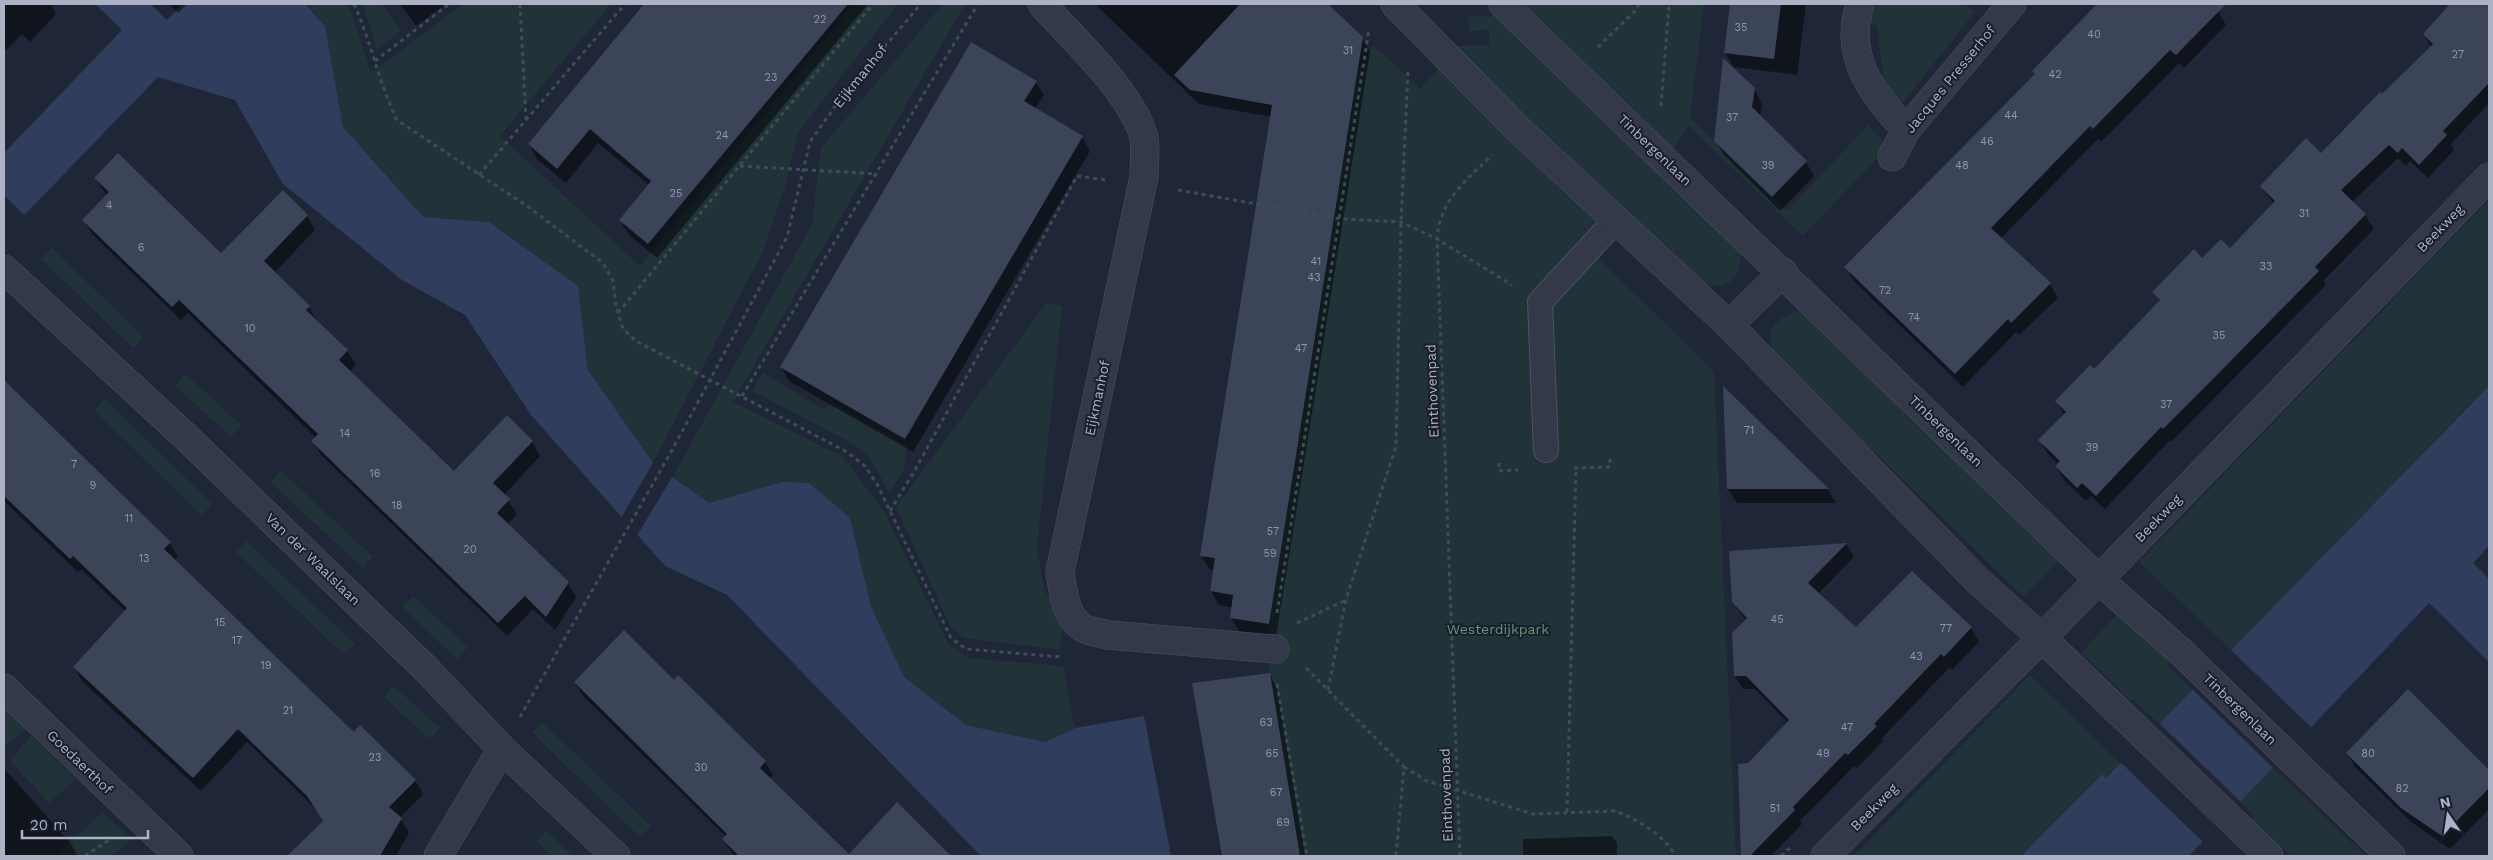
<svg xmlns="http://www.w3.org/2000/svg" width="2493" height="860" font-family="'Work Sans',sans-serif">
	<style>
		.green { fill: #213238 }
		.water { fill: #313d5d }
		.pier { fill: #1f2637 }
		.shadow { fill: #0007 }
		.building { fill: #3b4458 }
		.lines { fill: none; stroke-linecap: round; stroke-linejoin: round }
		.lane-casing { stroke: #4d5363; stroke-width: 26 }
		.street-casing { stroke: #4d5363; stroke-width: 29 }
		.path { stroke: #3c4e53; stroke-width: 3; stroke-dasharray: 4 4; stroke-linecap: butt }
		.lane { stroke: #333948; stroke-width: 24 }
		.street { stroke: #333948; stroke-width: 28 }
		.labels { text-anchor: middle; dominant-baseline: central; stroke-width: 4; stroke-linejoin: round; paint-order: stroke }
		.number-label { font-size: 11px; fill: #9097aa }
		.street-label { font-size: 14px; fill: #adb3c5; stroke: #191e2c }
		.park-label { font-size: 14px; fill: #659576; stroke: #191e2c }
	</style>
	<rect width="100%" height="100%" fill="#1f2637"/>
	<!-- green -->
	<path class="green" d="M305 4H346L351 12 371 73 463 4H611L500 136 640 266 854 4H898L798 132 785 188 762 253 653 463 588 370 578 286 489 222 423 217 343 127 325 27Z
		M362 4H382L401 31 377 50Z
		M943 4H965L733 402 843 457 884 511 948 644 968 658 1063 666 1075 728 1045 742 966 725 904 677 871 606 850 518 782 482 709 504 673 476 812 224 821 148Z
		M1512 4H1704L1690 118 1787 211 1868 125 1889 146 1803 236 1689 126 1660 169 1737 244C1748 270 1733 291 1704 285L1629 214 1599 259 1714 371 1736 856H1300L1269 671V624L1358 72 1373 45 1421 89 1456 46 1489 45V30L1469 31 1468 16H1501Z
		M1871 4H1964L1975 12 1899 107 1874 78 1883 74 1877 27 1868 23Z
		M2489 200V386L2231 650 2139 562Z
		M52 248 144 337 133 348 41 259Z
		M1047 302 1062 306 1037 549 1045 591 1063 619 1060 650 963 638 949 624 896 507Z
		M1797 311 1804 312 2061 558 2024 597 1775 356C1764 332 1773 320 1797 311Z
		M763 373 823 409 834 403 907 446 904 469 889 493 871 459 854 444 752 391Z
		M186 374 241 425 231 437 175 386Z
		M105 399 212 504 202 516 94 410Z
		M281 471 373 557 363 568 270 482Z
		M246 541 355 644 344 655 236 552Z
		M413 596 468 647 457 659 402 607Z
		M2118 613 2170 662 2167 665 2192 690 2159 724 2134 700 2131 701 2081 653Z
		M2030 675 2120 763 2106 779 2102 774 2021 856H1854Z
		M394 686 440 728 429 739 384 697Z
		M4 706 26 729 4 747Z
		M542 722 651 826 640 837 532 733Z
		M31 735 76 780 49 803 10 761Z
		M2272 767 2366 856H2291L2252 819 2255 816 2240 801Z
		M102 812 132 839 113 856H56Z
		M546 831H547L573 856H552L536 841Z"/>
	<!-- water -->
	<path class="water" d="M95 4H150L167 20 183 4H305L325 26 343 127 423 217 489 222 578 286 588 370 653 463 709 503 782 482 809 483 850 518 871 606 904 677 966 725 1045 742 1075 728 1144 716 1171 856H981L727 595 665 566 531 415 465 315 402 280 283 184 235 100 158 77 4 236V153L122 30Z
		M2489 386V546L2473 563 2489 579V662L2429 603 2189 856H2021L2102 774 2106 778Z"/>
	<!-- pier -->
	<path class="pier" d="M4 195 26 217 4 238Z
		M654 461 674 474 636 537 620 520Z
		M2229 648 2313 729 2274 769 2191 688Z
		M2158 722 2242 803 2204 843 2119 761Z"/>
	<!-- shadow -->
	<path class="shadow" d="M4 4H51L56 14 30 42 22 34 4 52Z
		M169 4H187L178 13Z
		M400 4H446L416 26Z
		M646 4H868L657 258 629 235 620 220 649 185 598 143 566 183 537 159 529 144Z
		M1095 4H1327L1362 38 1370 52 1276 637 1239 631 1231 617 1233 608 1219 605 1211 591 1214 570 1209 569 1201 555 1272 117 1199 104Z
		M1731 4H1806L1797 75 1734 67 1725 53Z
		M2109 4H2225L2218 12 2226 25 2184 68 2179 63 2101 142 2098 139 2001 238 2050 284 2058 298 2019 335 2016 332 1963 387 1853 280 1846 267Z
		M2452 4H2489V103L2451 144 2454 150 2428 178 2410 161 2406 166 2398 158 2352 202 2365 215 2374 229 2323 281 2326 285 2171 442 2170 440 2105 509 2091 496 2086 501 2064 480 2056 466 2058 464 2048 454 2040 440 2064 415 2057 401 2094 370 2160 302 2154 292 2202 260 2230 250 2274 204 2262 187 2321 154 2382 96 2431 47 2424 34Z
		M1036 82 1044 95 1035 109 1082 137 1090 151 913 452 789 381 781 367Z
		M1754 89 1762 104 1760 117 1806 162 1814 176 1780 211 1724 155 1715 140Z
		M95 178 221 255 307 216 315 230 275 272 309 307 317 321 347 351 356 365 350 371 454 473 532 441 540 456 504 495 517 514 507 525 568 583 576 597 555 630 533 609 507 636 321 455 313 441 316 438 188 313 181 320 92 234 84 220 107 196Z
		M4 381 170 543 178 557 174 561 354 733 415 780 423 794 400 818 409 833 396 856H364L247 742 201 791 82 681 74 667 126 612 81 569 78 572 4 501Z
		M1724 389 1828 490 1836 503H1737L1728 489Z
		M1846 544 1854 557 1818 594 1856 629 1912 573 1971 628 1979 642 1952 670 1950 667 1882 738 1883 741 1857 768 1854 766 1800 821 1802 824 1771 856H1743L1739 765 1748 764 1788 723 1755 689H1743L1735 676 1746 621 1733 602Z
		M1270 675 1277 688 1305 856H1222L1194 684Z
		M674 681 765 762 773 775 770 779 849 855 897 804 949 856H734L723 839 726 837 583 696 575 682Z
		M2408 691 2489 772V809L2450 849 2410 821 2355 767 2348 754Z
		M4 768 71 844 78 856H4Z
		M1612 836 1617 843V856H1523V839Z"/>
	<!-- building -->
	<path class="building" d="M644 4H848L648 244 619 220 651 181 590 129 557 169 528 144Z
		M1240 4H1328L1363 37 1269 624 1230 618 1233 595 1210 591 1215 558 1200 556 1272 105 1190 90 1174 75Z
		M1730 4H1781L1774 59 1724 53Z
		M2097 4H2226L2176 55 2170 50 2093 129 2090 126 1991 228 2051 283 2011 323 2008 319 1955 374 1844 267 2035 74 2032 71Z
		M2450 4H2489V83L2443 131 2447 135 2419 165 2402 148 2398 153 2389 145 2341 190 2366 214 2315 267 2319 271 2214 378 2163 429 2161 427 2096 496 2082 483 2077 488 2055 466 2060 461 2038 440 2066 412 2055 401 2090 365 2094 369 2160 300 2152 292 2194 249 2202 258 2221 239 2230 248 2275 201 2260 186 2306 138 2321 153 2380 92 2382 94 2433 44 2423 34Z
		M971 42 1037 81 1024 101 1083 136 905 439 780 367Z
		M1723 58 1755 88 1752 107 1807 161 1772 197 1714 141Z
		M118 153 221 253 283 190 308 215 264 261 310 306 306 310 348 350 339 360 454 471 507 415 533 441 493 483 510 499 497 513 569 582 546 617 525 596 498 623 311 441 318 434 179 300 172 307 82 220 109 192 94 178Z
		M4 380 171 542 164 549 354 732 360 725 416 780 389 807 402 818 380 856H287L323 821 307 796 238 729 193 778 73 667 127 608 73 556 70 559 4 496Z
		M1723 386 1789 450 1829 489H1727Z
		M1847 543 1808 583 1856 627 1912 571 1972 627 1944 657 1941 654 1874 724 1877 726 1848 755 1845 753 1793 807 1795 810 1750 856H1741L1738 764 1748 763 1789 720 1746 676H1734L1732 633 1747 618 1732 602 1729 551Z
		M624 630 674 680 678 675 766 761 760 768 849 854 897 802 951 856H739L722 839 727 834 574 682Z
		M1270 673 1300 856H1222L1192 683Z
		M2408 689 2489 770V788L2442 836 2401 808 2346 753Z"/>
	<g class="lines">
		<defs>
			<path id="lane" d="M1546 450 1540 302 1615 221"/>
			<path id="street" d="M1042 4C1074 40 1125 86 1142 131 1147 145 1144 162 1144 177L1060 572C1063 591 1065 619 1085 629 1092 632 1101 633 1108 635L1275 649
				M1395 4 1518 129 1729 325 1977 580 2042 638 2269 856
				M1503 4 2099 580 2180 651 2391 856
				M1860 4C1843 57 1872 93 1906 130
				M1892 157 1906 130 2012 4
				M4 269 186 437 426 669 502 749 616 856
				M1729 325 1783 272
				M4 688 179 856
				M438 856 502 749
				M1825 856 2042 638 2489 177"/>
		</defs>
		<!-- lane casing -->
		<use href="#lane" class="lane-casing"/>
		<!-- street casing -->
		<use href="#street" class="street-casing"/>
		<!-- path -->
		<path class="path" d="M354 4C371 42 379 83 397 120L527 206 603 263 613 281 616 306 623 329 636 341 847 452 865 466 877 484 951 638 966 649 1061 657
			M520 4 526 120
			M1598 47 1637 9 1639 4
			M375 61 449 4
			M1661 106 1669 4
			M740 166 877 174
			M479 175 625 4
			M1178 190 1341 219 1401 222 1437 239 1512 285
			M618 313 873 4
			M742 396 978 4
			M1499 463V471L1518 470
			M1574 468 1610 467V459
			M890 511 915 470 1077 176 1107 180
			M1277 613 1369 29
			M1297 623 1346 600
			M1306 668 1404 767 1396 856
			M1277 684 1307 856
			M1328 690 1346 599 1396 446 1401 222 1408 69
			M520 717 671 452 787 237 810 142 843 95 921 4
			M1404 767 1427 781 1533 814 1614 811C1632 815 1668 838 1675 856
			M1567 812 1576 469
			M85 856 109 840
			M1460 856 1437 239C1440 199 1466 181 1492 155
			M1781 856 1790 848"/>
		<!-- lane -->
		<use href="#lane" class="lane"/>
		<!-- street -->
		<use href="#street" class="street"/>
	</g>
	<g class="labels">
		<!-- number labels -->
		<g class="number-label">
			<text x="820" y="19">22</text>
			<text x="1741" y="27">35</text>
			<text x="2094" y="34">40</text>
			<text x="1348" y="50">31</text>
			<text x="2458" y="54">27</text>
			<text x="2055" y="74">42</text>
			<text x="771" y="77">23</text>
			<text x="2011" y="115">44</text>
			<text x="1732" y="117">37</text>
			<text x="722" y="135">24</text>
			<text x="1987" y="141">46</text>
			<text x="1768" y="165">39</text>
			<text x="1962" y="165">48</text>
			<text x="676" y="193">25</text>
			<text x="109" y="205">4</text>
			<text x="2304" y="213">31</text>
			<text x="141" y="247">6</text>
			<text x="1316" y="261">41</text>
			<text x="2266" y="266">33</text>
			<text x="1314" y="277">43</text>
			<text x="1885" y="290">72</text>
			<text x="1914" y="317">74</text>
			<text x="250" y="328">10</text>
			<text x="2219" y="335">35</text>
			<text x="1301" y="348">47</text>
			<text x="2166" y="404">37</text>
			<text x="1749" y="430">71</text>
			<text x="345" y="433">14</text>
			<text x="2092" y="447">39</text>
			<text x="74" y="464">7</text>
			<text x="375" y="473">16</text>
			<text x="93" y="485">9</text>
			<text x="397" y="505">18</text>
			<text x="129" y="518">11</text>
			<text x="1273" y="531">57</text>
			<text x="470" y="549">20</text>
			<text x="1270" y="553">59</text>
			<text x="144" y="558">13</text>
			<text x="1777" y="619">45</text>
			<text x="220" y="622">15</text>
			<text x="1946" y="628">77</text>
			<text x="237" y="640">17</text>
			<text x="1916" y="656">43</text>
			<text x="266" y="665">19</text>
			<text x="288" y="710">21</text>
			<text x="1266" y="722">63</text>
			<text x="1847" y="727">47</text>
			<text x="1272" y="753">65</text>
			<text x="1823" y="753">49</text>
			<text x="2368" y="753">80</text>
			<text x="375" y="757">23</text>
			<text x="701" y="767">30</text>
			<text x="2402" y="788">82</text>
			<text x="1276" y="792">67</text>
			<text x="1775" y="808">51</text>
			<text x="1283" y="822">69</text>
		</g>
		<!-- street labels -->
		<g class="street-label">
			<text transform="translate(860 76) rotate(-51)">Eijkmanhof</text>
			<text transform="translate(1950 79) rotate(-51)">Jacques Presserhof</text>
			<text transform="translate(1655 150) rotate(44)">Tinbergenlaan</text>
			<text transform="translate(2440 228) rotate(-46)">Beekweg</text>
			<text transform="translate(1432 391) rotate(-92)">Einthovenpad</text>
			<text transform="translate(1097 398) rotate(-78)">Eijkmanhof</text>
			<text transform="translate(1946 431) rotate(44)">Tinbergenlaan</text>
			<text transform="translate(2158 518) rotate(-46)">Beekweg</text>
			<text transform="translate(313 559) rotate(44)">Van der Waalslaan</text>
			<text transform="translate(2240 709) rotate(44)">Tinbergenlaan</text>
			<text transform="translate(80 762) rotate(44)">Goedaerthof</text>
			<text transform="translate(1446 795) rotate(-92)">Einthovenpad</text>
			<text transform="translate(1874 807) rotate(-45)">Beekweg</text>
		</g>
		<!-- park labels -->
		<g class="park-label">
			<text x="1498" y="629">Westerdijkpark</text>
		</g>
	</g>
	<!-- border -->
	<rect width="2493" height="860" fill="none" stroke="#adb3c5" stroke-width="10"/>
	<!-- north arrow -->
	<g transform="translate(2448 815) rotate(347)" stroke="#191e2c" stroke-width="4" paint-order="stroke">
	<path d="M0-4L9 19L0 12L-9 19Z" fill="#adb3c5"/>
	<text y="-8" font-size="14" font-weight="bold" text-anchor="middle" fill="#adb3c5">N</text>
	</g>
	<!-- scale -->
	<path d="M22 830v8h126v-8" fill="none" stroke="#adb3c5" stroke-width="2.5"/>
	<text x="30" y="830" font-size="15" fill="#adb3c5" stroke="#191e2c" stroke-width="4" paint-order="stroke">20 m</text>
</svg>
